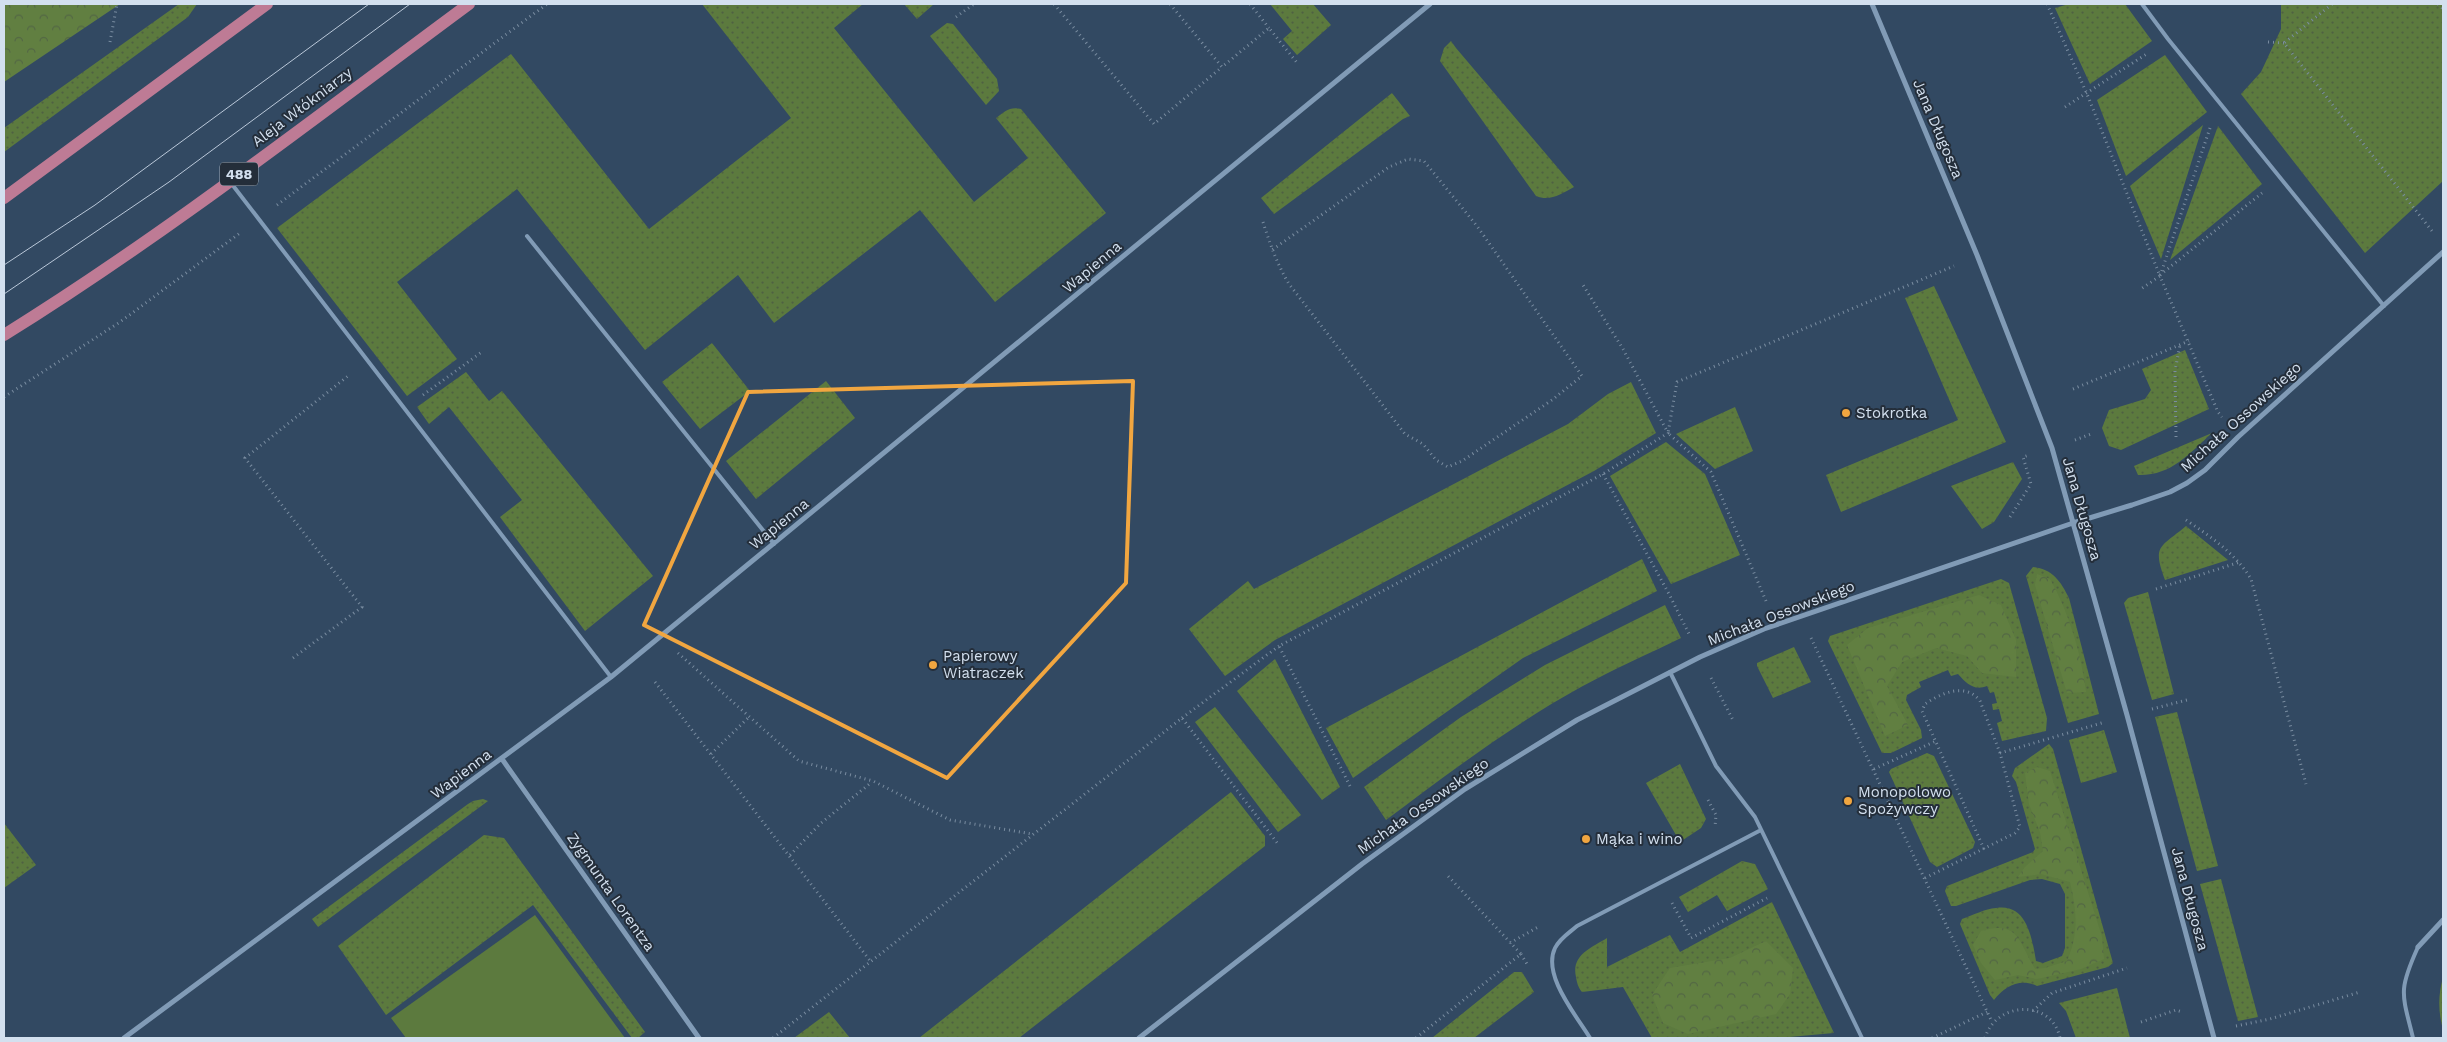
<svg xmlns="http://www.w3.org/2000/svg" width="2447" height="1042" font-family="'Work Sans',sans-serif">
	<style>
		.grass { fill: url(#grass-dots) }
		.forest { fill: url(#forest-crowns) }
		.green { fill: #5c7a3e }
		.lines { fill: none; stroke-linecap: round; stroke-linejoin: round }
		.path { stroke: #7a8da1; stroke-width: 3; stroke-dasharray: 1 4; stroke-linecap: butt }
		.lane { stroke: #819bb6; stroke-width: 4 }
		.street { stroke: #819bb6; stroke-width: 5 }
		.primary { stroke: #be7b95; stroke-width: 12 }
		.tram { stroke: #bac8d9; stroke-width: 1 }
		.marked { fill: none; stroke: #f1a640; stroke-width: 4; stroke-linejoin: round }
		.poi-dot { fill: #f1a640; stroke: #242e3a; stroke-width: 2 }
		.labels { text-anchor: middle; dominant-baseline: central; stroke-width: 4; stroke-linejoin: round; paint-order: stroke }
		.shield { fill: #242e3a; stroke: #9eabb9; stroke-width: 1 }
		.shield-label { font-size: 14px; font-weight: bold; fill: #d3e0ef }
		.street-label { font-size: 15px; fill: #d3e0ef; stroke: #242e3a }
		.poi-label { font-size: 15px; fill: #d3e0ef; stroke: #242e3a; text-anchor: start }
	</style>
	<defs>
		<pattern id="grass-dots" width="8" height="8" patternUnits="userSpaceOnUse" patternTransform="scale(1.25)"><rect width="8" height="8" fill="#5c7a3e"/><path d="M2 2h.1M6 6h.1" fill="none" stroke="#4f6142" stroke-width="1.8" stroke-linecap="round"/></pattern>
		<pattern id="forest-crowns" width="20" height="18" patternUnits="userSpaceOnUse" patternTransform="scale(1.25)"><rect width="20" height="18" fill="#617f41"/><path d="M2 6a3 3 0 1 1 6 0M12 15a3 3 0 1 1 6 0" fill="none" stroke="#536744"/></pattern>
	</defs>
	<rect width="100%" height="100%" fill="#324962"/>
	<!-- grass -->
	<path class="grass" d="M179 4H197L188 17 4 152V128Z
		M702 4H863L834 28 974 202 1028 158 996 118C1004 112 1010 106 1021 109L1106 213 995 302 920 210 774 323 738 275 645 350 517 189 397 282 457 359 407 396 277 228 511 54 649 229 791 118Z
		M904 4H934L917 19Z
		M1270 4H1313L1331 25 1297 55 1283 39 1292 31Z
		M2069 4H2125L2152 41 2090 84 2055 8Z
		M2281 4H2443V181L2365 253 2241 94 2261 72 2281 29Z
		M947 23 953 24 997 79 999 91 986 105 930 36Z
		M1451 41 1456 48 1574 187C1561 194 1550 202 1536 196L1440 61 1444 48Z
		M2165 55 2207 112 2126 176 2097 100Z
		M1392 93 1410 116 1403 119 1274 214 1261 198Z
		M2203 125 2161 259 2130 186Z
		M2218 126 2262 184 2170 260Z
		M1934 286 2006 442 1841 512 1826 475 1958 420 1905 298Z
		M712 343 750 391 700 429 662 382Z
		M2185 350 2209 409 2121 450 2109 446 2102 428 2109 410 2145 399 2151 390 2142 369Z
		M466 372 489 401 502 391 653 576 585 631 500 517 522 500 449 407 429 424 417 407Z
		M826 381 855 418 756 499 726 461Z
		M1631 382 1656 433 1594 471 1275 640 1225 676 1189 629 1248 581 1254 589 1568 424 1608 394Z
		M1735 407 1753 451 1715 469 1676 434Z
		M2212 433C2189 454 2171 476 2138 475L2134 466Z
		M1666 442 1705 474 1740 555 1671 584 1610 476Z
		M2013 462 2022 479 1994 522 1982 529 1951 486Z
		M2186 526 2228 560 2165 580C2152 545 2160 548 2186 526Z
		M1642 559 1657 591 1523 658 1353 778 1326 728Z
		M2033 567C2053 569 2061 582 2069 598L2099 714 2068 723 2026 576Z
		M2001 579 2009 583 2047 718 2046 731 2002 741 1997 723 2002 721 1999 709 1993 710 1992 704 1997 703 1994 692 1990 693 1987 686C1974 691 1967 684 1958 674L1951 676 1948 670 1919 682 1921 687 1907 695 1906 700 1921 730 1922 738 1891 753H1882L1828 641 1830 636Z
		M2148 592 2174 694 2152 700 2124 603 2128 598Z
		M1665 605 1681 638C1648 654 1614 669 1581 687 1512 725 1449 773 1386 820L1364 787 1461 717 1545 665Z
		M1794 647 1811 682 1773 698 1757 666V663Z
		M1275 659 1340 787 1322 800 1237 691Z
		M1215 707 1301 815 1278 832 1195 722Z
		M2177 712 2218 866 2197 871 2155 717Z
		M2104 730 2117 772 2081 783 2069 740Z
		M2049 744 2053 749 2113 963 2108 967 2037 986C2020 978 2005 986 1994 1000L1990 995 1960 924 1962 919C1973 915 1985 909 1996 908 2027 903 2032 938 2036 961L2043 963 2062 956 2065 948V894L2060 884 2042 879 2030 880 1956 906H1951L1945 891 1947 886 2033 852 2035 849 2016 782 2012 776 2015 768Z
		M1927 753 1934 756 1975 842 1973 848 1937 867 1930 862 1889 772 1891 769Z
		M1680 764 1706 819 1701 828 1680 842 1646 783Z
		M1231 792 1265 836V846L1019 1038H919Z
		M483 799 488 801 318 927 312 919 468 804 473 801Z
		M4 823 36 865 4 888Z
		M484 835 504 838 645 1032 638 1038H632L533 905 386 1015 338 946Z
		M1742 861 1755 864 1768 889 1727 911 1717 895 1688 912 1679 897Z
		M2221 879 2258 1017 2238 1021 2200 884Z
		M1772 902 1834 1033 1777 1038H1652L1623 987 1582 992C1578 987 1577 983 1576 977 1571 955 1591 948 1607 938V967L1670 935 1680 952Z
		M1514 972H1522L1534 992 1474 1038H1432Z
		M2443 977V1030C2438 1010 2438 996 2443 977Z
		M2117 988 2130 1038H2076L2066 1011 2059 1003Z
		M829 1012 850 1038H794Z"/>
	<!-- forest -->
	<path class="forest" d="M4 4H120L4 82Z
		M2037 574 2050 579C2069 613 2081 653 2086 692L2067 693 2035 585Z
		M1979 595 2001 605 2016 640V677L1982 673 1967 656 1936 648 1902 662 1887 686 1908 725 1885 736 1847 645 1868 628Z
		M2037 767 2050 771 2102 937 2104 959 2081 969 2037 979 2018 975 1995 980 1981 963 1973 945 1981 931C2019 920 2018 941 2035 969L2045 968 2067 961C2079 934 2077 911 2070 882L2041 874 2018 877 2025 867 2043 851 2040 832 2029 804 2025 773Z
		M1766 941 1793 968 1790 994 1776 1014 1688 1034 1663 1023 1652 995 1670 968 1730 958Z"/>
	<!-- green -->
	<path class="green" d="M535 915 625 1038H406L391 1018Z"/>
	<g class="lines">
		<!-- path -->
		<path class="path" d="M1054 4 1154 124 1222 67
			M1170 4 1222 67 1269 28 1298 64
			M1250 4 1269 28
			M2047 4 2087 94 2160 276 2141 289
			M2332 4 2284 43 2432 231
			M2438 4 2443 9
			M956 17 974 4
			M110 42 117 4
			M2268 42 2284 43
			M2065 107 2148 53
			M2210 128 2160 276 2218 412 2222 417
			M277 205 547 4
			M1263 222C1270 244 1277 264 1289 284L1405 434 1423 444 1436 460 1448 467 1462 461 1552 400 1582 376 1477 226 1424 161 1408 159 1389 167 1272 250
			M2160 275 2262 193
			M2073 389 2189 341
			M423 395 483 351
			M4 397 120 322 240 233
			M2176 437 2175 371 2180 345
			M2075 440 2091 434
			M1603 474 1669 594 1689 634
			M2010 517 2031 484 2023 457 2029 455
			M2186 520C2211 537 2235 553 2251 579L2306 784
			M2156 589 2240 562
			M1766 601 1711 472 1668 433 1677 382 1954 266
			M1811 638 1992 1022
			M678 653 799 761 873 781 950 820 1032 834
			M293 658 362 607 245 458 348 376
			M1711 678 1734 722
			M655 682 871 962
			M2152 709 2187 700
			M1182 718 1279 646
			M711 754 749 717
			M1874 769 1936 741
			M1350 786 1279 646 1603 474 1668 433 1623 349 1583 285
			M1708 800 1716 815 1715 827
			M1984 849 1922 711 1925 704C1941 693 1966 682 1980 701L2000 753
			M790 855 821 823 872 782
			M1925 878 2015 833 2020 827 2000 753 2105 722
			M1672 903 1691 938 1767 898
			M1510 943 1538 927
			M1521 954 1527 964
			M2033 1011 2052 993 2127 968
			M2141 1022 2176 1010 2182 1012
			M2236 1026 2270 1019 2360 992
			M773 1038 1182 718 1278 844
			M1416 1038 1521 954 1448 876
			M1932 1038 1987 1012
			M1985 1038C1996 1001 2052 999 2060 1038"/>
		<!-- lane -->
		<path class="lane" d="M2142 4 2168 39 2384 306
			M231 183 611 677
			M527 236 774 544
			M1670 672 1716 766 1755 817 1862 1038
			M1590 1038C1576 1015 1542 975 1555 948 1560 938 1569 933 1577 926L1761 830
			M2413 1038C2402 993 2398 991 2418 947"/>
		<!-- street -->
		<path class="street" d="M1872 4 1977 255 2052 448 2127 715 2214 1038
			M502 759 699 1038
			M2418 947 2443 920
			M124 1038 611 677 1430 4
			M1139 1038 1362 864 1465 789 1577 720 1700 657 1764 629 2073 523 2132 505 2170 492 2187 483 2205 470 2238 437 2443 252"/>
		<!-- primary -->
		<path class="primary" d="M4 198 267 4
			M4 335C165 235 316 117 469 4"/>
		<!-- tram -->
		<path class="tram" d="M4 265 95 205 369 4
			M4 294 169 182 410 4"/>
	</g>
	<!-- marked area -->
	<path class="marked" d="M1133 381 1126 583 947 778 644 625 748 392Z"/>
	<!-- markers -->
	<g class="poi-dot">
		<circle cx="1846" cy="413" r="5"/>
		<circle cx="933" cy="665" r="5"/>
		<circle cx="1848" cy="801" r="5"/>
		<circle cx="1586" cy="839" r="5"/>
	</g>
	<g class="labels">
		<!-- shield labels -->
		<rect class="shield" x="220" y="162.5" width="38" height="23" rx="4"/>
		<g class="shield-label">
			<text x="239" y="174">488</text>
		</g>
		<!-- street labels -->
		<g class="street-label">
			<text transform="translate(302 107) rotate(-37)">Aleja Włókniarzy</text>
			<text transform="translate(1938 129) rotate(67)">Jana Długosza</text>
			<text transform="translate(1092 267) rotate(-40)">Wapienna</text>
			<text transform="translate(2241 417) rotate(-42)">Michała Ossowskiego</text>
			<text transform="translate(2082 509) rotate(74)">Jana Długosza</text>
			<text transform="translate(779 524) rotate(-39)">Wapienna</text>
			<text transform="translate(1781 613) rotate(-21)">Michała Ossowskiego</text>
			<text transform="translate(461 774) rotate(-37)">Wapienna</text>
			<text transform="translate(1423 806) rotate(-35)">Michała Ossowskiego</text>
			<text transform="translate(611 892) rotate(55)">Zygmunta Lorentza</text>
			<text transform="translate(2190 899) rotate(75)">Jana Długosza</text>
		</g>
		<!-- poi labels -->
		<g class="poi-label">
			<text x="1856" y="413">Stokrotka</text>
			<text x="943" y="656">Papierowy<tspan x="943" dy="17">Wiatraczek</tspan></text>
			<text x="1858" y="792">Monopolowo<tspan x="1858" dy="17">Spożywczy</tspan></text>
			<text x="1596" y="839">Mąka i wino</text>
		</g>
	</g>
	<!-- border -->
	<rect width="2447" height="1042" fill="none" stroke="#d3e0ef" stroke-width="10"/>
</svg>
